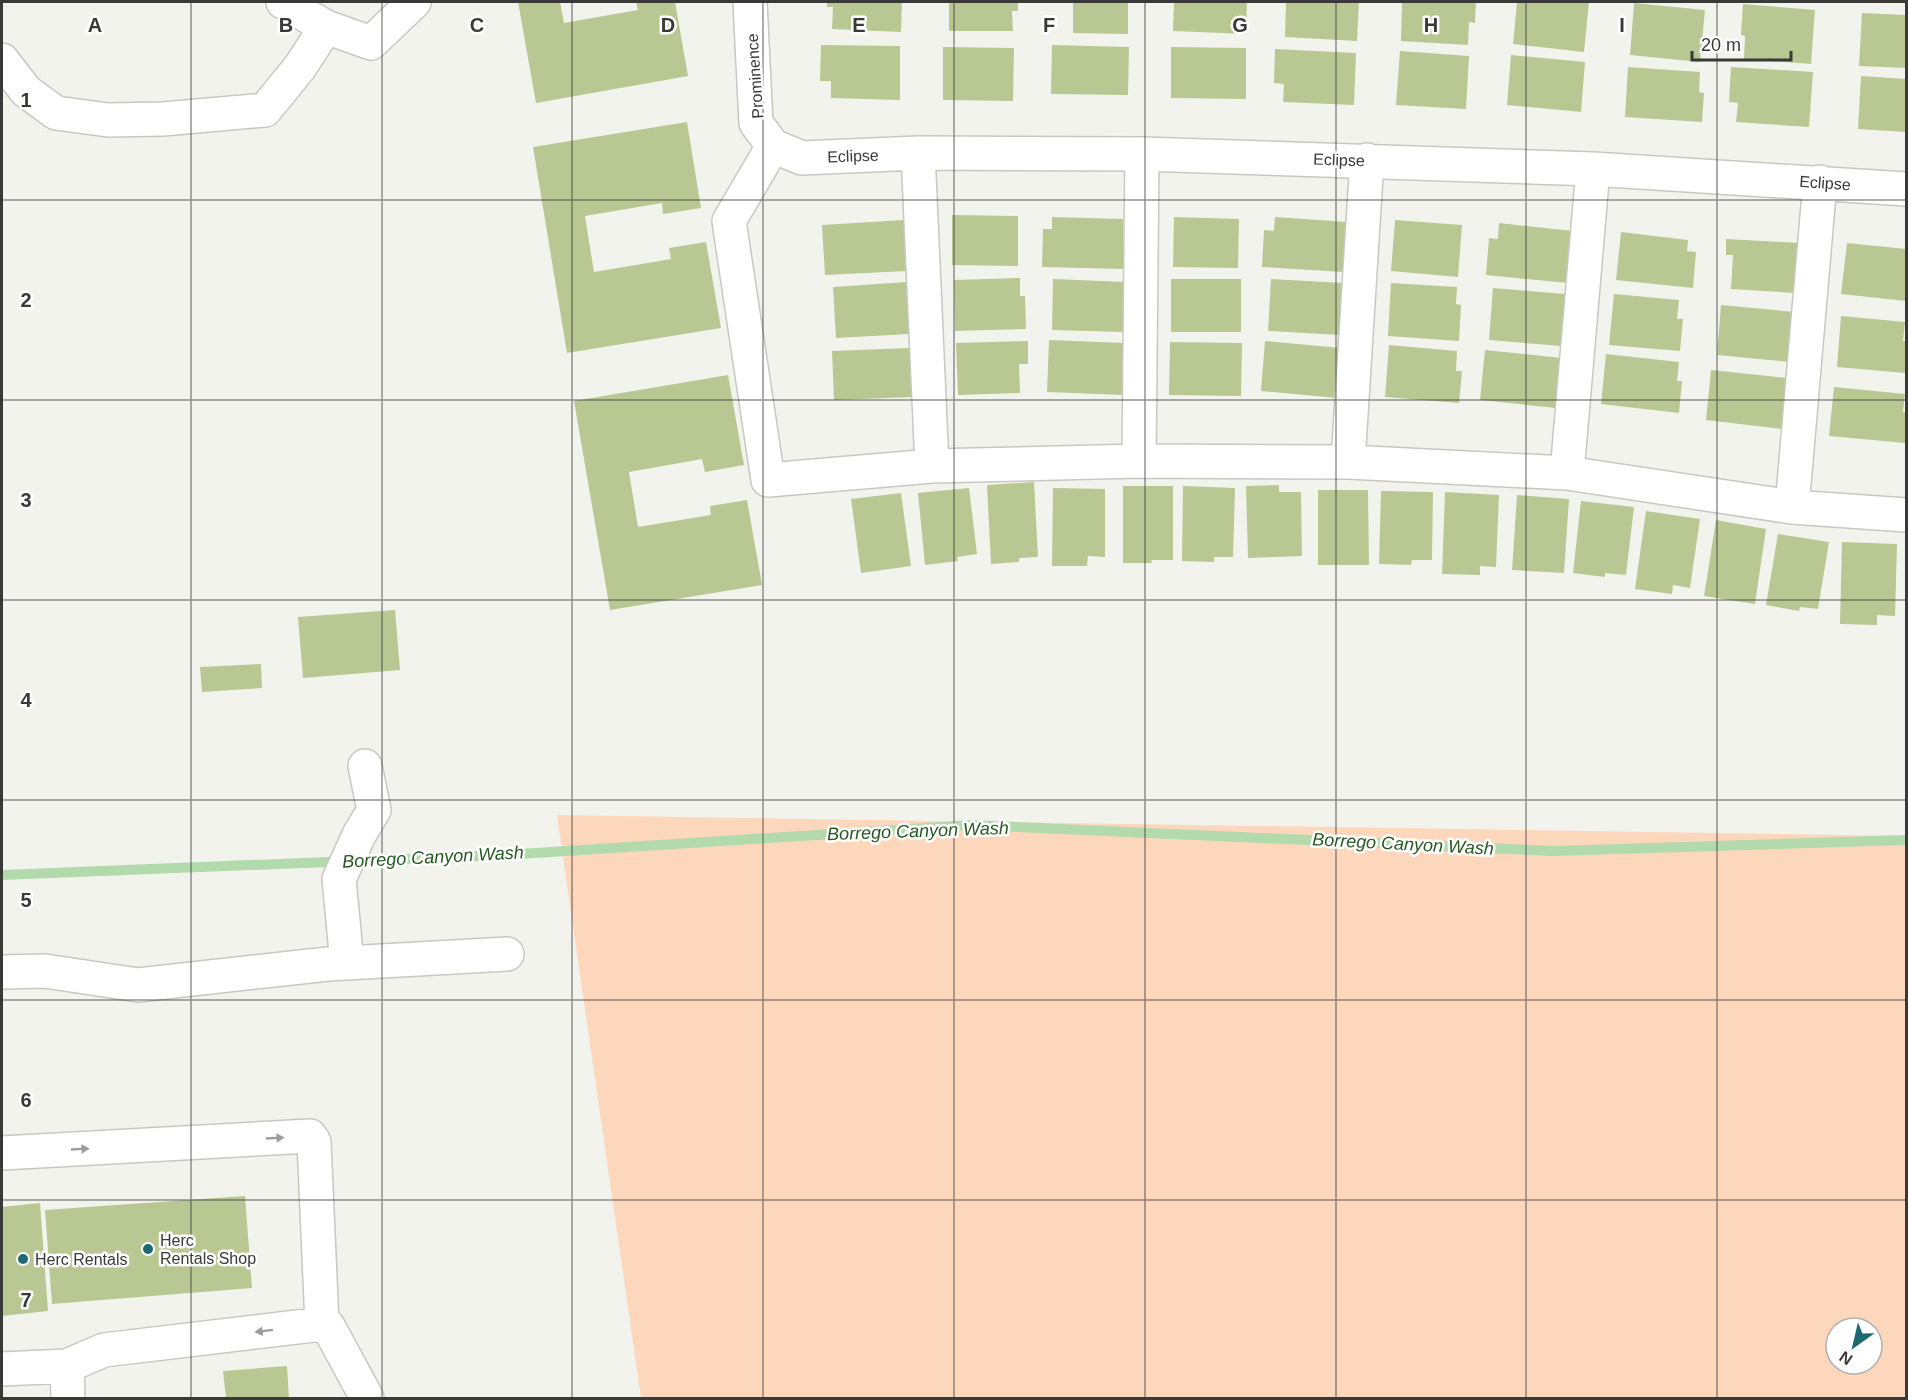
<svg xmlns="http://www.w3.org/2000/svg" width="1908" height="1400" font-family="Arial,sans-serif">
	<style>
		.green { fill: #fdd7bc; fill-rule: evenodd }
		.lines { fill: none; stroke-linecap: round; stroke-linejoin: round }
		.stream { stroke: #b2daad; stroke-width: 10 }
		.building { fill: #b9c892 }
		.minor-casing { stroke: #c8c8c3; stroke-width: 36 }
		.minor { stroke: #fff; stroke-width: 33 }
		.oneway { fill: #9c9c9b }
		.grid { fill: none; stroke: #393937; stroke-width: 1.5; stroke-opacity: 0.55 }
		.poi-dot { fill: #1d6971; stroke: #fff; stroke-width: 2 }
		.labels { text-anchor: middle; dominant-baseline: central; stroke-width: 5; stroke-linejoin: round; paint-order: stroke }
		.street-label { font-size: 16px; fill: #393937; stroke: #fff }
		.poi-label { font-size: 16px; fill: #393937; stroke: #fff; text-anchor: start }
		.water-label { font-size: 18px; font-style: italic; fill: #255920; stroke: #fff }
		.grid-label { font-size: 20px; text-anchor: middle; font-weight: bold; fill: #393937; stroke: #fff; stroke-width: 5; stroke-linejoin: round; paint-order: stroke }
	</style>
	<rect width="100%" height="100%" fill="#f3f3ee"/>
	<!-- green -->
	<path class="green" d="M557 815 1906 836V1398H641ZM1836 1328H1872V1364H1836Z"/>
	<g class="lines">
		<!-- stream -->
		<path class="stream" d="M2 875 503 855 971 825 1553 851 1906 840"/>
	</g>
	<!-- building -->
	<path class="building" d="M518 2H560L564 23 638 10 636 2H675L688 76 536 103Z
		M827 2H902L901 32 832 29 833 7H827Z
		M949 2H1018V11H1012L1013 31H949Z
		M1073 2H1128V34L1073 33Z
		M1174 2H1247L1246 34 1173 31Z
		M1286 2H1359L1357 41 1285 37Z
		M1402 2H1476L1475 23 1469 22 1468 45 1401 41Z
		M1517 2H1589L1584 52 1513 44Z
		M1634 3 1705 10 1700 62 1630 55Z
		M1743 4 1815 10 1811 64 1744 59 1745 36 1741 35Z
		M1862 13 1906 15V68L1859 66Z
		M821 45 900 46V100L831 98V81H820Z
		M1052 45 1129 47 1128 95 1051 94Z
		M943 47 1014 48 1013 101 943 100Z
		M1171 47 1246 48V99L1171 98Z
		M1275 49 1356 53 1354 105 1283 102 1284 84 1274 83Z
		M1400 51 1469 56 1466 109 1396 105Z
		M1511 55 1585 62 1581 112 1507 105Z
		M1628 67 1700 72 1699 92 1704 93 1702 122 1625 117Z
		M1731 67 1813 72 1809 127 1736 122 1738 103 1729 102Z
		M1861 76 1906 79V132L1858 129Z
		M687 122 701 208 663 214 662 203 585 216 594 272 671 259 669 248 706 242 721 328 567 353 533 147Z
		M952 215 1018 216V266L952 265Z
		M1052 217 1123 219V269L1042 267 1043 229H1052Z
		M1174 217 1239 219 1238 268 1173 267Z
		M1275 217 1347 222 1344 272 1262 267 1264 230 1274 231Z
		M904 220 907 271 825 275 822 225Z
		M1395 220 1462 225 1458 277 1391 271Z
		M1499 223 1573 231 1568 283 1486 275 1489 238 1498 239Z
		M1621 232 1688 240 1687 251 1696 252 1693 288 1616 280Z
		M1726 239 1799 243 1796 293 1731 289 1733 255H1726Z
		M1847 243 1906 249V301L1841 294Z
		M1020 278V296H1025L1026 329 955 331 954 280Z
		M1053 279 1125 282 1124 332 1052 330Z
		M1171 279H1241V332H1171Z
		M1271 279 1343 283 1340 335 1268 331Z
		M906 282 909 334 836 338 833 287Z
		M1391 283 1457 287 1456 304 1461 305 1459 341 1388 336Z
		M1493 288 1565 294 1561 346 1489 340Z
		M1614 294 1679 300 1677 319H1683L1680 351 1609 345Z
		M1721 305 1795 312 1790 362 1717 355Z
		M1841 316 1905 322 1903 341H1906L1905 373 1837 367Z
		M1049 340 1125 343 1124 395 1047 392Z
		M1028 341V364H1019L1020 393 958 395 956 343Z
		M1265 341 1341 348 1337 398 1261 391Z
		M1170 342 1242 343 1241 396 1169 395Z
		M1389 345 1457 351 1456 371H1462L1459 403 1385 397Z
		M909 348 912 397 834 400 832 351Z
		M1485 350 1562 358 1556 408 1480 400Z
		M1606 354 1679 362 1677 381H1682L1679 413 1601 404Z
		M1711 370 1788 378 1783 429 1706 420Z
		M728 375 744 465 705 472 702 459 629 472 638 527 711 515 710 506 747 500 762 585 610 610 574 401Z
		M1834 387 1905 394 1903 412 1906 413 1905 443 1829 436Z
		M1034 482 1038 557 1019 558V562L991 564 987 485Z
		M1279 485V492H1301L1302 556 1248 558 1246 486Z
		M1123 486H1173V560H1151L1152 563H1123Z
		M1183 486 1235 488 1233 557H1214V562L1182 561Z
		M969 488 977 554 957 557 958 561 925 565 918 493Z
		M1053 488 1105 489V557L1088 556 1087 566H1052Z
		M1318 490H1368L1369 565H1318Z
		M1381 491 1433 492 1432 560H1412L1411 565 1379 564Z
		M1445 492 1499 495 1496 567 1480 566V575L1442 574Z
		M901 493 911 566 861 573 851 499Z
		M1517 495 1569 499 1564 573 1512 570Z
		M1581 501 1634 507 1626 575 1605 573V577L1573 573Z
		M1646 511 1700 519 1690 588 1673 585 1672 594 1635 589Z
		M1716 520 1766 529 1755 604 1704 596Z
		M1778 534 1829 542 1818 609 1800 607 1799 611 1766 605Z
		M1842 542 1897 544 1895 616 1877 615V625L1840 624Z
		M395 610 400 670 303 678 298 617Z
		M261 664 262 688 202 692 200 667Z
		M245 1196 252 1288 52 1304 45 1210Z
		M40 1203 48 1311 2 1316V1207Z
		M287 1366 289 1398H226L223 1371Z"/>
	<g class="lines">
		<defs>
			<path id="minor" d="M283 2 326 27 371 43 414 2
				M750 2 756 123 773 146
				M2 60 26 91 56 113 108 120 163 119 265 110 300 67 326 27
				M773 146 729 221 768 480 932 466 1139 461 1348 462 1567 473 1593 169
				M773 146 802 158 918 153 1142 154 1593 169 1906 189
				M918 153 932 466
				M1139 461 1142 154
				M1348 462 1367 160
				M1567 473 1792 507 1906 515
				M1792 507 1820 182
				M347 963 339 879 359 835 374 810 365 766
				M2 972 45 971 138 985 328 964 507 954
				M2 1153 310 1136 314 1142 322 1324
				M67 1366 68 1398
				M2 1369 67 1366 104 1350 322 1324 328 1326 367 1398"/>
		</defs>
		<!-- minor casing -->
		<use href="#minor" class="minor-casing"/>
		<!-- minor -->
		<use href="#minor" class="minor"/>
	</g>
	<!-- one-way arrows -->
	<defs><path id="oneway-solid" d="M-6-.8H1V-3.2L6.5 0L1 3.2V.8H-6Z" transform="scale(1.5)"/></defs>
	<g class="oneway">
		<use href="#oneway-solid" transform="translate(275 1138) rotate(-3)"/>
		<use href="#oneway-solid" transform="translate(80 1149) rotate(-3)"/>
		<use href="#oneway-solid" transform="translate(264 1331) rotate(173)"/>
	</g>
	<!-- grid -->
	<path class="grid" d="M191 2V1398M382 2V1398M572 2V1398M763 2V1398M954 2V1398M1145 2V1398M1336 2V1398M1526 2V1398M1717 2V1398M2 200H1906M2 400H1906M2 600H1906M2 800H1906M2 1000H1906M2 1200H1906"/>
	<!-- markers -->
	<g class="poi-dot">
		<circle cx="148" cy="1249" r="6"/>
		<circle cx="23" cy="1259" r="6"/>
	</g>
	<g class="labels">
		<!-- street labels -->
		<g class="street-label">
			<text transform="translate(755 76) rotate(-94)">Prominence</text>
			<text transform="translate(853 156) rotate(-2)">Eclipse</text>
			<text transform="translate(1339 160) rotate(2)">Eclipse</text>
			<text transform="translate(1825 183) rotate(4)">Eclipse</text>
		</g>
		<!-- poi labels -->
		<g class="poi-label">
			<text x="160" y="1240">Herc<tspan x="160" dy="18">Rentals Shop</tspan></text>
			<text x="35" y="1259">Herc Rentals</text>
		</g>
		<!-- water labels -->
		<g class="water-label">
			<text transform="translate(918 831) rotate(-2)">Borrego Canyon Wash</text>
			<text transform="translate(1403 844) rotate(3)">Borrego Canyon Wash</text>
			<text transform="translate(433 857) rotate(-3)">Borrego Canyon Wash</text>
		</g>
	</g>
	<g class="grid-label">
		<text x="95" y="32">A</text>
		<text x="286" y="32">B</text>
		<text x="477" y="32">C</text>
		<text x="668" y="32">D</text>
		<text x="859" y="32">E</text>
		<text x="1049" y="32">F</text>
		<text x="1240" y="32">G</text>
		<text x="1431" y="32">H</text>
		<text x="1622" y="32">I</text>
		<text x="26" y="107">1</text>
		<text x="26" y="307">2</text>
		<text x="26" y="507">3</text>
		<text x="26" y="707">4</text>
		<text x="26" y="907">5</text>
		<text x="26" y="1107">6</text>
		<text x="26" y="1307">7</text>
	</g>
	<!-- border -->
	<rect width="1908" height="1400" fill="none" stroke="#393937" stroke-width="6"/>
	<!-- north arrow -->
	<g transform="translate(1854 1346) rotate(214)"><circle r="28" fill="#ffffff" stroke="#b0b0af" stroke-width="1.5"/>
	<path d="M0-4.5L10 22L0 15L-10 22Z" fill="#1d6971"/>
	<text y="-9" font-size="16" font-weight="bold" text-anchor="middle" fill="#393937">N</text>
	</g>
	<!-- scale -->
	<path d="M1692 51v9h99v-9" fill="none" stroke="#393937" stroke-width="3"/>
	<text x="1701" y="51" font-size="18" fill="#393937" stroke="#ffffff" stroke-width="4.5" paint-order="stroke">20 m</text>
</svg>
